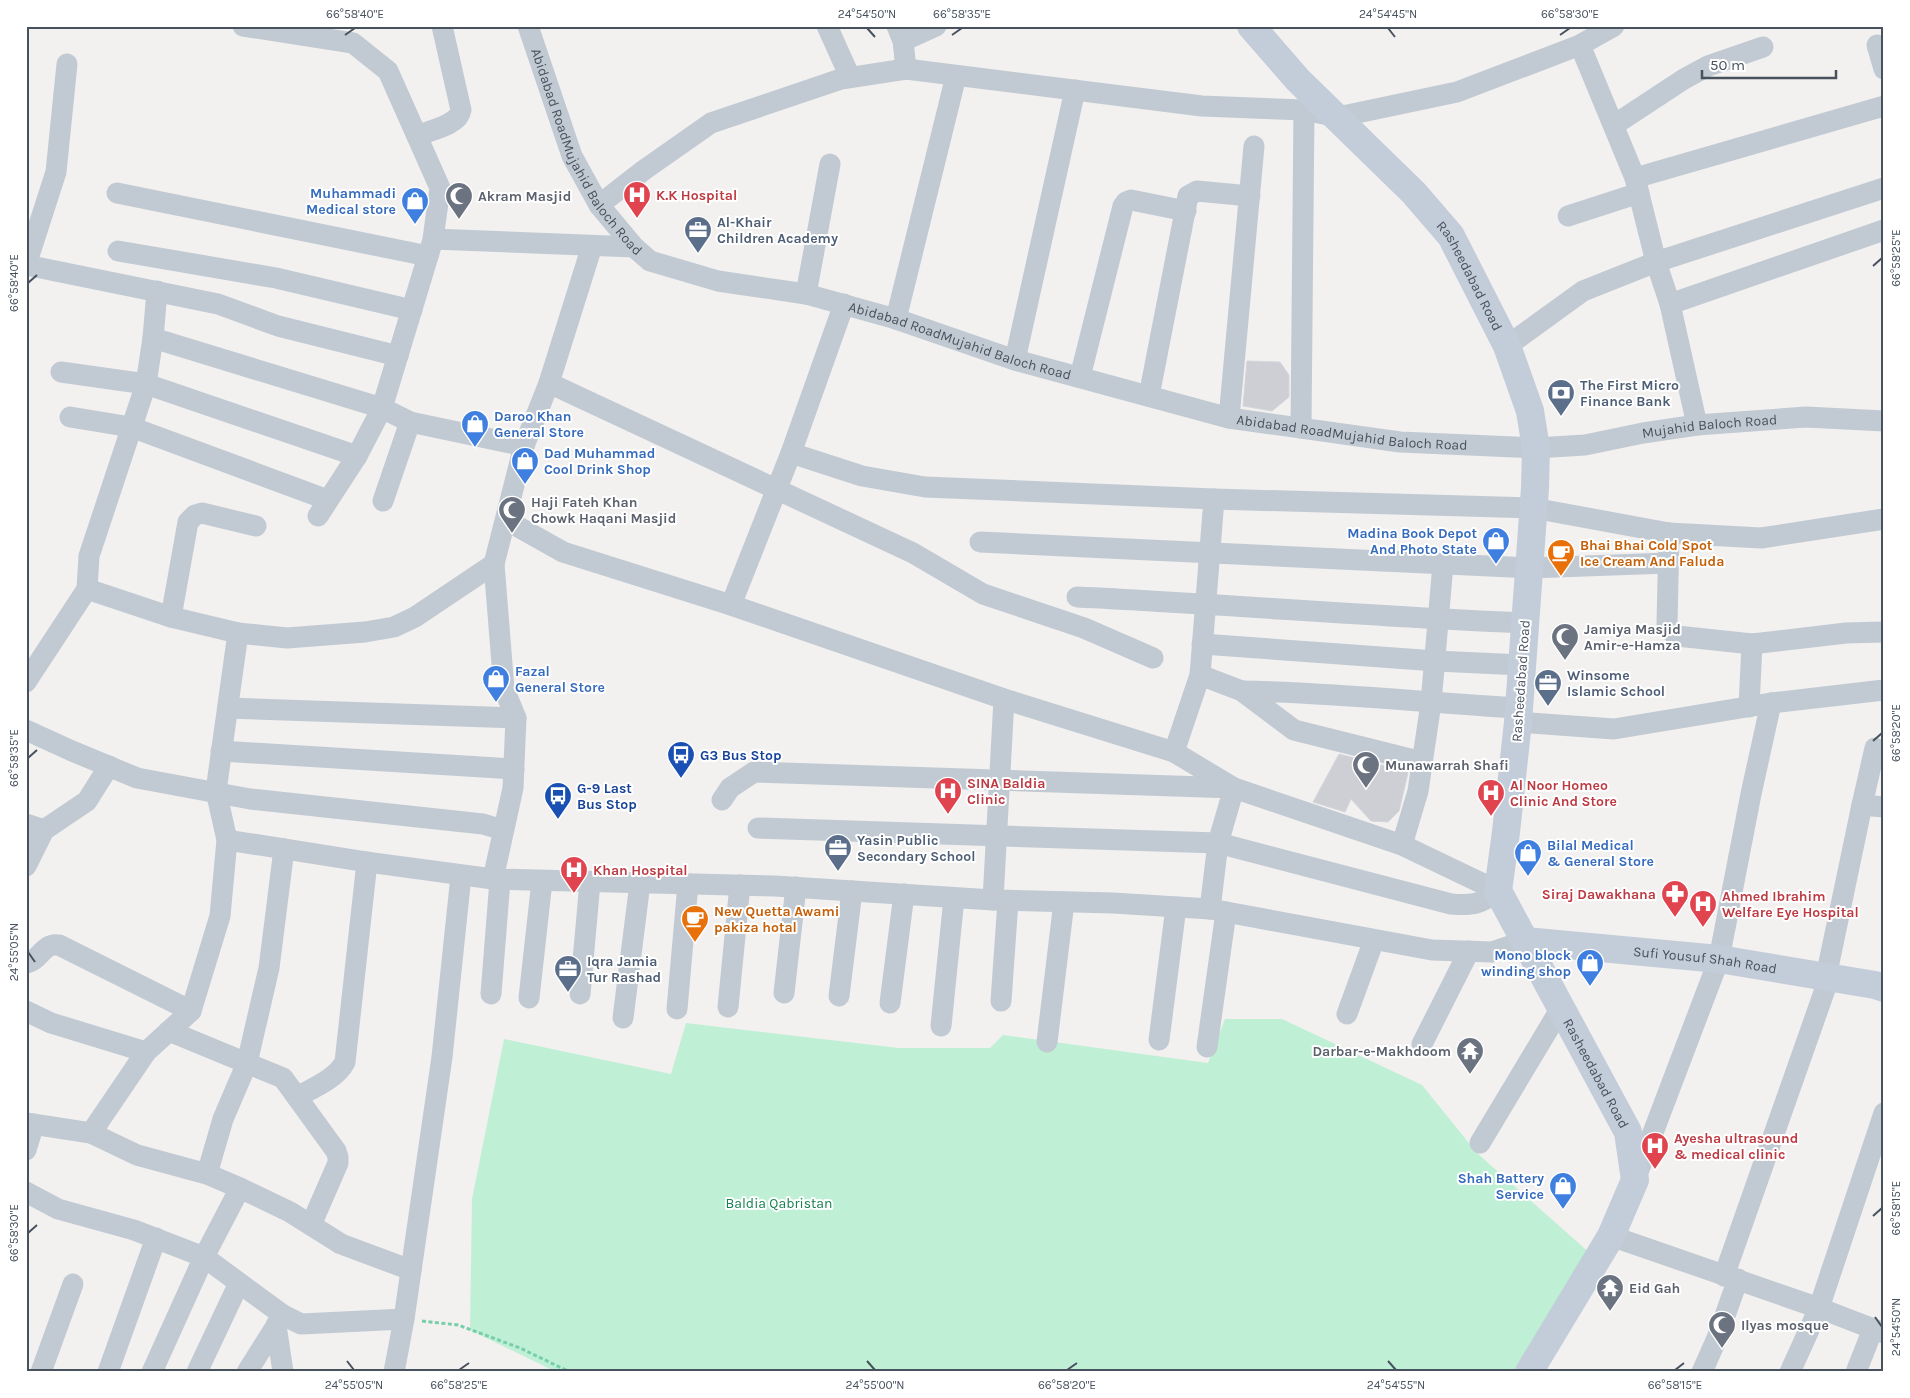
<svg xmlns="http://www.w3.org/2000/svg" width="1910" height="1398" font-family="Karla,sans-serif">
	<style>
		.green { fill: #bff0d5 }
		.building { fill: #cdcfd5; stroke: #d4d6dc }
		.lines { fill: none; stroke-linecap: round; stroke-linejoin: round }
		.path { stroke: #77cea9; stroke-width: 3; stroke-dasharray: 4 2.5; stroke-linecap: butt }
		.street { stroke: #c1cad2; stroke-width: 21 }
		.secondary { stroke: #c3ccd9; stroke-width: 28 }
		.ticks { fill: none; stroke: #48525e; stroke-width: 2 }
		.labels { text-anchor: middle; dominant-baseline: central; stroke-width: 4; stroke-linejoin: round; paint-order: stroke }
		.street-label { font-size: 14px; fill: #48525e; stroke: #fff }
		.shop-label { font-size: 14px; font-weight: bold; fill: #366cbe; stroke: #fff; text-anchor: end }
		.health-label { font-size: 14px; font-weight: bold; fill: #be3a42; stroke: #fff; text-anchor: start }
		.worship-label { font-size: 14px; font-weight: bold; fill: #5b616d; stroke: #fff; text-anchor: start }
		.service-label { font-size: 14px; font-weight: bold; fill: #4e5e75; stroke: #fff; text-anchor: start }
		.food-label { font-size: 14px; font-weight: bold; fill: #c56008; stroke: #fff; text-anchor: start }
		.transit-label { font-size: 14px; font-weight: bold; fill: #164399; stroke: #fff; text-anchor: start }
		.park-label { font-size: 14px; fill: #178153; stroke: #fff }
		.neatline { fill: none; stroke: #48525e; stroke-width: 2 }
		.ticks-label { font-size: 12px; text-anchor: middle; fill: #48525e }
	</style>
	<rect width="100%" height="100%" fill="#f3f0f0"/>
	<!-- green -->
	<path class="green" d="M1225 1019H1282L1422 1085 1477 1153 1601 1263 1536 1372H550V1369L470 1330 472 1199 504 1039 671 1074 686 1023 899 1048H990L1003 1035 1208 1063Z"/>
	<!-- building -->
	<path class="building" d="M1247 361 1280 362 1289 375V397L1272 411 1243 406Z
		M1339 754 1405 771 1408 773 1399 811 1388 822 1371 821 1351 799 1345 812 1313 802Z"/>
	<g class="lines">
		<!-- path -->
		<path class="path" d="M422 1321 458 1325 520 1348 570 1372"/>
		<!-- street -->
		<g class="street">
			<path d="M243 26 353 43 388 71 440 188 433 239 634 247"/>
			<path id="s1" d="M528 26 572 156 599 205 634 247 650 261 718 281 806 294 896 319 1015 360 1229 418 1400 442 1536 448 1585 445 1643 433 1697 425 1806 417 1884 421"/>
			<path d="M827 26 850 77"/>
			<path d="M897 26 903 41 906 69"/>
			<path d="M903 41 936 26"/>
			<path d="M1580 45 1635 178 1656 262 1670 304 1697 425"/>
			<path d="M1877 45 1884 69"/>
			<path d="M1614 125 1684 79 1708 66 1763 47"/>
			<path d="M417 136C430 130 458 126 461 110L442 26"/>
			<path d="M1635 178 1884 106"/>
			<path d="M117 193 428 256"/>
			<path d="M599 205 644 170 711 123 841 79 906 69 1202 106 1304 110 1338 117 1457 92 1580 45 1614 26"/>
			<path d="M1568 216 1639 193"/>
			<path d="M118 251 276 278 412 310"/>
			<path d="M26 265 218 304 278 326 398 356"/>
			<path d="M26 265 56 172 67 64"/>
			<path d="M806 294 830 164"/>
			<path d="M1670 304 1884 230"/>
			<path d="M896 319 956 76"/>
			<path d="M153 338 382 408 410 422 524 446"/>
			<path d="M1507 346 1583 291 1656 262 1884 188"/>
			<path d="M1015 360 1075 90"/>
			<path d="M61 372 146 384 357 456"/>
			<path d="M1080 377 1123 206 1126 202 1131 200 1186 211"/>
			<path d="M549 383 913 553 983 594 1084 628 1153 658"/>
			<path d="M1149 396 1188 196 1197 191 1250 196"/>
			<path d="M70 417 131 427 328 500"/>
			<path d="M1229 418 1254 146"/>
			<path d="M1301 428 1304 110"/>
			<path d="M791 453 862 476 925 487 1214 499 1533 508 1669 533 1761 538 1884 519"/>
			<path d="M383 501 410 422"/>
			<path d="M318 516 357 456 382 408 432 243"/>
			<path d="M506 520 563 552 731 605 1004 699 1174 752 1234 788 1402 845 1498 891C1481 904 1473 906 1451 904L1218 843 758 828"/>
			<path d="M1669 533 1667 624 1671 631 1677 636 1752 644 1846 633 1884 632"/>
			<path d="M980 542 1529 568 1669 563"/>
			<path d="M87 589 171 617 238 633 287 638 365 632 394 627 415 617 494 564"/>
			<path d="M1077 597C1226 604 1376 617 1525 623"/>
			<path d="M731 605 791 453 844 304"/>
			<path d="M171 617 188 522 195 515 202 513 256 526"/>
			<path d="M1202 644 1436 661 1522 665"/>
			<path d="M1200 675 1242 691 1294 730 1422 762"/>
			<path d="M26 682 87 589 89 556 146 384 153 338 157 291"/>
			<path d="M1242 691C1334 692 1427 703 1519 708"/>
			<path d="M1749 707 1752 644"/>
			<path d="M228 708 516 718"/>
			<path d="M1518 722 1614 729 1771 703 1884 690"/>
			<path d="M26 730 72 751 137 778 250 799 483 824 503 830"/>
			<path d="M221 751 514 769"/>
			<path d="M1174 752 1200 675 1214 499"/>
			<path d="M722 800 730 788 754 772 1234 788 1218 843 1210 909"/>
			<path d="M1862 805 1884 807"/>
			<path d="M26 824 44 830"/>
			<path d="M227 840 367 862 493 879 775 886 993 900 1113 903 1210 909 1432 950 1492 952 1525 941"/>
			<path d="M1402 845 1418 791 1431 703 1443 564"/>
			<path d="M26 866 44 830 87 801 109 766"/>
			<path d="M493 879 513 788 516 718 504 689 494 564 524 446 549 383 592 246"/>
			<path d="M993 900 1004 699"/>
			<path d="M26 963C40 961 43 942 59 945L191 1011"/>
			<path d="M1826 977 1862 805 1875 748"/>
			<path d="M784 993 796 887"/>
			<path d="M491 994 500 880"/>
			<path d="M580 994 590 882"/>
			<path d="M839 996 852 891"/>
			<path d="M529 998 542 881"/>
			<path d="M1001 1001 1008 901"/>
			<path d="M890 1003 904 894"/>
			<path d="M728 1007 740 885"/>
			<path d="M677 1009 688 884"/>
			<path d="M26 1011 51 1023 146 1052"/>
			<path d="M1347 1014 1374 940"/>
			<path d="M623 1018 640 883"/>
			<path d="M941 1026 954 898"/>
			<path d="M169 1031 283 1078 336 1151 338 1157V1163L311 1225"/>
			<path d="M1159 1040 1176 907"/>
			<path d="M1047 1042 1064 902"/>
			<path d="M1422 1044 1469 951"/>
			<path d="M1207 1047 1226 912"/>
			<path d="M297 1097C313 1088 336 1079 345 1062L367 862"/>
			<path d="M26 1123 91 1133 146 1052 191 1011 220 916 227 840 216 791 238 633"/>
			<path d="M91 1133 137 1155 207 1174 240 1188 290 1212 341 1244 411 1270"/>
			<path d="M1480 1143 1561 1008"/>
			<path d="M26 1150 34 1124"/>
			<path d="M207 1174 223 1119 247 1063 269 968 284 849"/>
			<path d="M1635 1180 1719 959 1751 794 1771 703"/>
			<path d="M26 1192 58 1209 134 1230 204 1257 283 1315 301 1324 404 1319"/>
			<path d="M1611 1236 1819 1308 1884 1333"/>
			<path d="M1724 1276 1829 978"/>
			<path d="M276 1325 283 1372"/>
			<path d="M41 1372 73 1284"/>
			<path d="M108 1372 156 1238"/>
			<path d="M152 1372 204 1257 240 1188"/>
			<path d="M197 1372 239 1283"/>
			<path d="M247 1372 283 1315"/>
			<path d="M394 1372 404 1319 442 1057 461 876"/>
			<path d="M1702 1372 1717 1338 1738 1279"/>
			<path d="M1790 1372 1819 1308 1884 1113"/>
			<path d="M1856 1372 1873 1329"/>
		</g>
		<!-- secondary -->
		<g class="secondary">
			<path id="s2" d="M1251 26 1298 80 1414 193 1451 236 1507 346 1530 411 1536 448 1535 488 1518 722 1506 832 1498 891 1628 1132 1635 1180 1611 1236 1529 1372"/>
			<path id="s3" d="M1525 941 1719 959 1875 985 1884 988"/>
		</g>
	</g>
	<!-- ticks -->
	<path class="ticks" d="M867 28 875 37M1388 28 1395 37M345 35 355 28M952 35 962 28M1560 35 1570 28M1873 266 1882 258M28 283 37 275M1873 741 1882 733M28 758 37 750M28 952 35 962M1873 1216 1882 1208M28 1233 37 1225M1875 1317 1882 1327M347 1361 354 1370M867 1361 875 1370M1388 1361 1396 1370M459 1370 469 1363M1067 1370 1077 1363M1675 1370 1684 1363"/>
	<!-- icons -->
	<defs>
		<symbol id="hospital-pin" viewBox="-11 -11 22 30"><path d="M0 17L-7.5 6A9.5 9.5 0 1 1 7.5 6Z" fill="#e0444e" stroke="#fff"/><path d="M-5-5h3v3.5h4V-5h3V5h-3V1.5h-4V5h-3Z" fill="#fff"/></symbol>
		<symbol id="mosque-pin" viewBox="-11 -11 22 30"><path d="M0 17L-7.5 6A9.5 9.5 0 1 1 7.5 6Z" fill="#6b7280" stroke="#fff"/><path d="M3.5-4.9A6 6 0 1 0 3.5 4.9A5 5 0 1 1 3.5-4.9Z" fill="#fff"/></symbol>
		<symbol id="shop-pin" viewBox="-11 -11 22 30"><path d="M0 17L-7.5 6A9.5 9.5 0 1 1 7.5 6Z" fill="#3f7fe0" stroke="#fff"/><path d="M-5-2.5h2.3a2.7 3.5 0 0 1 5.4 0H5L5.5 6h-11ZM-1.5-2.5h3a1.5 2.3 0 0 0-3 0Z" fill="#fff"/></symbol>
		<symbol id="office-pin" viewBox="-11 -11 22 30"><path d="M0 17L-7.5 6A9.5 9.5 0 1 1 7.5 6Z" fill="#5c6f8a" stroke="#fff"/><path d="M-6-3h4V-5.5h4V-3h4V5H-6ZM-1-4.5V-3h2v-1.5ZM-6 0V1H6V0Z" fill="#fff"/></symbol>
		<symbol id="bank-pin" viewBox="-11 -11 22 30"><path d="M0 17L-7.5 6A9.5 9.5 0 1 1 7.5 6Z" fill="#5c6f8a" stroke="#fff"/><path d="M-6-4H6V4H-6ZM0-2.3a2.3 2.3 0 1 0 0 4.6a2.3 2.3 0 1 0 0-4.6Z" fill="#fff"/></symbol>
		<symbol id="cafe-pin" viewBox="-11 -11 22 30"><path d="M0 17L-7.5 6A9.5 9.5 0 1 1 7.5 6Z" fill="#e8710a" stroke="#fff"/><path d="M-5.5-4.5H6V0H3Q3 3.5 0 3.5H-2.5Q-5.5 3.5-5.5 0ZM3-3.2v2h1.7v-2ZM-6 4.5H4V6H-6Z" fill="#fff"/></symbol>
		<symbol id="bus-pin" viewBox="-11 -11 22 30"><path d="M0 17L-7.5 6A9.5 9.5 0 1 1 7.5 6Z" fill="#1a4fb4" stroke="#fff"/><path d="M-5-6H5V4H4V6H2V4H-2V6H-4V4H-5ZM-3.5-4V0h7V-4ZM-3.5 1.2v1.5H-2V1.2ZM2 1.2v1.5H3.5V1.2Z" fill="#fff"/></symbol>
		<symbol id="pharmacy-pin" viewBox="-11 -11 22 30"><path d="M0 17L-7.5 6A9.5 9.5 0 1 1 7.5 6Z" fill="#e0444e" stroke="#fff"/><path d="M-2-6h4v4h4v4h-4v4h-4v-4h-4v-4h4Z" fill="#fff"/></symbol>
		<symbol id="temple-pin" viewBox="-11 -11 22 30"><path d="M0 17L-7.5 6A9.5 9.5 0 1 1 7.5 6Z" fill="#6b7280" stroke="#fff"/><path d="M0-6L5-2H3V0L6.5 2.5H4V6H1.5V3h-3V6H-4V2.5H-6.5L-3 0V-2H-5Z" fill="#fff"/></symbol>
	</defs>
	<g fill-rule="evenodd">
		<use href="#hospital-pin" x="621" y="179" width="32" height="43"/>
		<use href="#mosque-pin" x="443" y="180" width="32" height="43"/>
		<use href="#shop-pin" x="399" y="185" width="32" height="43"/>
		<use href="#office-pin" x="682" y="214" width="32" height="43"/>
		<use href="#bank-pin" x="1545" y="377" width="32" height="43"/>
		<use href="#shop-pin" x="459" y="408" width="32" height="43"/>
		<use href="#shop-pin" x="509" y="445" width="32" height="43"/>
		<use href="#mosque-pin" x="496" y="494" width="32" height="43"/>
		<use href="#shop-pin" x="1480" y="525" width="32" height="43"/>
		<use href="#cafe-pin" x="1545" y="537" width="32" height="43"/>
		<use href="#mosque-pin" x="1549" y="621" width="32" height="43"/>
		<use href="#shop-pin" x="480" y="663" width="32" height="43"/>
		<use href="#office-pin" x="1532" y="667" width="32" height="43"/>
		<use href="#bus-pin" x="665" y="739" width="32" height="43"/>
		<use href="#mosque-pin" x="1350" y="749" width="32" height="43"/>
		<use href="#hospital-pin" x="932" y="775" width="32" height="43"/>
		<use href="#hospital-pin" x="1475" y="777" width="32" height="43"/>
		<use href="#bus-pin" x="542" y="780" width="32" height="43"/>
		<use href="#office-pin" x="822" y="832" width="32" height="43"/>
		<use href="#shop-pin" x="1512" y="837" width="32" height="43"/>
		<use href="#hospital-pin" x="558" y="854" width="32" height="43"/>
		<use href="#pharmacy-pin" x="1659" y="878" width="32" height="43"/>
		<use href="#hospital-pin" x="1687" y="888" width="32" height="43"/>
		<use href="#cafe-pin" x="679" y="903" width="32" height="43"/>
		<use href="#shop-pin" x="1574" y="947" width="32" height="43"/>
		<use href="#office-pin" x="552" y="953" width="32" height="43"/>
		<use href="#temple-pin" x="1454" y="1035" width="32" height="43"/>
		<use href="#hospital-pin" x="1639" y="1130" width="32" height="43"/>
		<use href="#shop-pin" x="1547" y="1170" width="32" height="43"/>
		<use href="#temple-pin" x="1594" y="1272" width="32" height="43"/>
		<use href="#mosque-pin" x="1706" y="1309" width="32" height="43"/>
	</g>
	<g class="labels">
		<!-- street labels -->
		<g class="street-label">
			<text stroke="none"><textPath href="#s1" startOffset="140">Abidabad RoadMujahid Baloch Road</textPath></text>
			<text stroke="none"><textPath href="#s2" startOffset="334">Rasheedabad Road</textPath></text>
			<text stroke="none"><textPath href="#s1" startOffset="590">Abidabad RoadMujahid Baloch Road</textPath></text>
			<text stroke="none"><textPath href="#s1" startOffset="1354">Mujahid Baloch Road</textPath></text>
			<text stroke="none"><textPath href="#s1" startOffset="994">Abidabad RoadMujahid Baloch Road</textPath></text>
			<text transform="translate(1521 681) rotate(-86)">Rasheedabad Road</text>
			<text stroke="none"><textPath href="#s3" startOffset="181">Sufi Yousuf Shah Road</textPath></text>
			<text stroke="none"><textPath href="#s2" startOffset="1172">Rasheedabad Road</textPath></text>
		</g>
		<!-- shop labels -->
		<g class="shop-label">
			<text x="396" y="193">Muhammadi<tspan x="396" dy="16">Medical store</tspan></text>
			<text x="494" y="416" text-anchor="start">Daroo Khan<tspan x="494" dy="16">General Store</tspan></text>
			<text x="544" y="453" text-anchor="start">Dad Muhammad<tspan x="544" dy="16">Cool Drink Shop</tspan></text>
			<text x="1477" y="533">Madina Book Depot<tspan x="1477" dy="16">And Photo State</tspan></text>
			<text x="515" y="671" text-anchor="start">Fazal<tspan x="515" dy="16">General Store</tspan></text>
			<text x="1547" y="845" text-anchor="start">Bilal Medical<tspan x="1547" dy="16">&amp; General Store</tspan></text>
			<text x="1571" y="955">Mono block<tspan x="1571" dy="16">winding shop</tspan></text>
			<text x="1544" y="1178">Shah Battery<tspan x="1544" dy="16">Service</tspan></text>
		</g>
		<!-- health labels -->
		<g class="health-label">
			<text x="656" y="195">K.K Hospital</text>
			<text x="967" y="783">SINA Baldia<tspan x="967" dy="16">Clinic</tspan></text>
			<text x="1510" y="785">Al Noor Homeo<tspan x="1510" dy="16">Clinic And Store</tspan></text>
			<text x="593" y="870">Khan Hospital</text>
			<text x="1656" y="894" text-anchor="end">Siraj Dawakhana</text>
			<text x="1722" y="896">Ahmed Ibrahim<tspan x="1722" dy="16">Welfare Eye Hospital</tspan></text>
			<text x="1674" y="1138">Ayesha ultrasound<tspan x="1674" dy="16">&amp; medical clinic</tspan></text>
		</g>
		<!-- worship labels -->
		<g class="worship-label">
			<text x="478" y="196">Akram Masjid</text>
			<text x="531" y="502">Haji Fateh Khan<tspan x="531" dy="16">Chowk Haqani Masjid</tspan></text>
			<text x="1584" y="629">Jamiya Masjid<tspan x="1584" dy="16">Amir-e-Hamza</tspan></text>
			<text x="1385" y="765">Munawarrah Shafi</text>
			<text x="1451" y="1051" text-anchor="end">Darbar-e-Makhdoom</text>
			<text x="1629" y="1288">Eid Gah</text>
			<text x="1741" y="1325">Ilyas mosque</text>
		</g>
		<!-- service labels -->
		<g class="service-label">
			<text x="717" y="222">Al-Khair<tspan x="717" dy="16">Children Academy</tspan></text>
			<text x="1580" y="385">The First Micro<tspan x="1580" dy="16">Finance Bank</tspan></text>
			<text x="1567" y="675">Winsome<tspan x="1567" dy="16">Islamic School</tspan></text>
			<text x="857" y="840">Yasin Public<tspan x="857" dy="16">Secondary School</tspan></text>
			<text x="587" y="961">Iqra Jamia<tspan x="587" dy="16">Tur Rashad</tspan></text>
		</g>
		<!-- food labels -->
		<g class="food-label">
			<text x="1580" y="545">Bhai Bhai Cold Spot<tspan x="1580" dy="16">Ice Cream And Faluda</tspan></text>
			<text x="714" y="911">New Quetta Awami<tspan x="714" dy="16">pakiza hotal</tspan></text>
		</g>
		<!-- transit labels -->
		<g class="transit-label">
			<text x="700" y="755">G3 Bus Stop</text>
			<text x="577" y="788">G-9 Last<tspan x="577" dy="16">Bus Stop</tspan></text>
		</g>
		<!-- park labels -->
		<g class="park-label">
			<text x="779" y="1203">Baldia Qabristan</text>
		</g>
	</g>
	<!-- border -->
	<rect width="1910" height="1398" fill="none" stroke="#ffffff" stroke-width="55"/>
	<!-- scale -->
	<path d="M1702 70v8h134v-8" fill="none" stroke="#48525e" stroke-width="2.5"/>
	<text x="1710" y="70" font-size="15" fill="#48525e" stroke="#ffffff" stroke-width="4" paint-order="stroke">50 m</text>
	<rect x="28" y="28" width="1854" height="1342" class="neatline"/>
	<g class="ticks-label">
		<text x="355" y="18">66°58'40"E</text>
		<text x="867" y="18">24°54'50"N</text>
		<text x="962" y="18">66°58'35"E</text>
		<text x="1388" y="18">24°54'45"N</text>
		<text x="1570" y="18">66°58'30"E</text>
		<text transform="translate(1896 258) rotate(-90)" y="4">66°58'25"E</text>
		<text transform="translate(14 283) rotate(-90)" y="4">66°58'40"E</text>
		<text transform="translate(1896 733) rotate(-90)" y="4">66°58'20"E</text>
		<text transform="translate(14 758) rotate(-90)" y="4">66°58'35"E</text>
		<text transform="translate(14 952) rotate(-90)" y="4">24°55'05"N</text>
		<text transform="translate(1896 1208) rotate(-90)" y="4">66°58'15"E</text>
		<text transform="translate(14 1233) rotate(-90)" y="4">66°58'30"E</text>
		<text transform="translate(1896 1327) rotate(-90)" y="4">24°54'50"N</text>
		<text x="354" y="1389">24°55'05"N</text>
		<text x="459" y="1389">66°58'25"E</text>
		<text x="875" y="1389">24°55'00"N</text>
		<text x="1067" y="1389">66°58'20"E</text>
		<text x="1396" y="1389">24°54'55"N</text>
		<text x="1675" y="1389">66°58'15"E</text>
	</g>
</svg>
